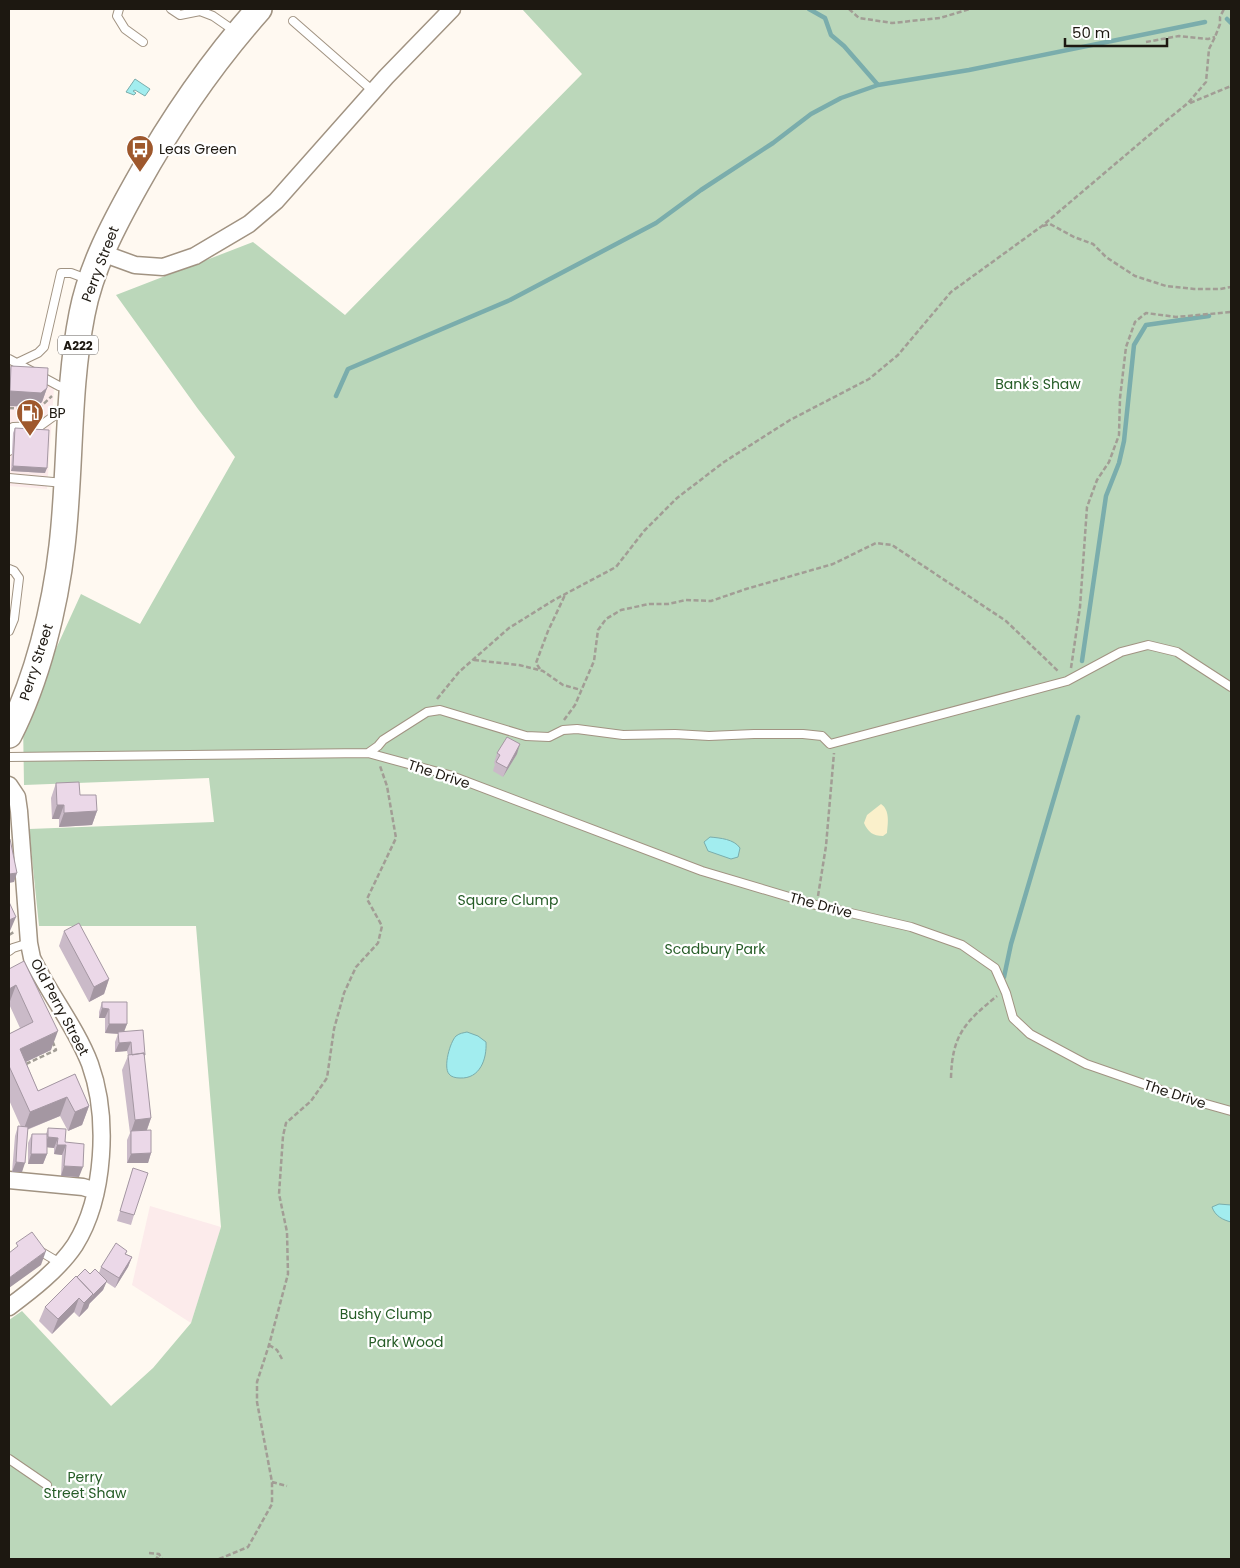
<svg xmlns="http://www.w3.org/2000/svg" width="1240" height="1568" font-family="Poppins,sans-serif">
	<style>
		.commercial { fill: #fcebeb }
		.green { fill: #bbd7ba }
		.sand { fill: #faf0cb }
		.water { fill: #a2edef; stroke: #7aadac }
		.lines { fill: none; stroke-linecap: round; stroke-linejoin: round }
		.stream { stroke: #7aadac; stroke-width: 4.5 }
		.service-casing { stroke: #a19382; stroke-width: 10 }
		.minor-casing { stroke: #a19382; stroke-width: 19 }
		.primary-casing { stroke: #a19382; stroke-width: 28 }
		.path { stroke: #a29d95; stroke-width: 2.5; stroke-dasharray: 5 2.5; stroke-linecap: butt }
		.service { stroke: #fff; stroke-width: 8 }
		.minor { stroke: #fff; stroke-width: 16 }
		.primary { stroke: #fff; stroke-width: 25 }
		.wall { fill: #cabac8 }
		.shaded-wall { fill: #a497a2 }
		.building { fill: #ebd8e8; stroke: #a497a2 }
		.labels { text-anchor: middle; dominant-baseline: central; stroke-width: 4.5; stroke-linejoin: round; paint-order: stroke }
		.shield { fill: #fff; stroke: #615d58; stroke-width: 1 }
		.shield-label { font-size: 12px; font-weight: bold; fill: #1d1811 }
		.poi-label { font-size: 14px; fill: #1d1811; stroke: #fff; text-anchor: start }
		.street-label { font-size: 14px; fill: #1d1811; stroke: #fff }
		.park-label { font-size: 14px; fill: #255c26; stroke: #fff }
	</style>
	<rect width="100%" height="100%" fill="#fff9f1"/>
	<!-- commercial -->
	<path class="commercial" d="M9 365 54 388 47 489 9 486Z
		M150 1206 221 1227 191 1323 132 1285Z"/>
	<!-- green -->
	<path class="green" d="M522 9H1231V1559H9V1320L22 1311 111 1406 153 1368 191 1323 221 1227 196 926H39L29 829 214 822 209 778 24 785 23 721 81 594 140 624 235 457 198 409 116 295 253 242 345 315 582 74Z"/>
	<!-- sand -->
	<path class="sand" d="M881 804C890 810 888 823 887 833L883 836C873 836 868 832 864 823L867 815Z"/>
	<!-- water -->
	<path class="water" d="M135 79 150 89 145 96 135 90 133 91 136 93 134 95 126 92Z
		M710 837C720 838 734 839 740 848L738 857 731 859 708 851 704 842Z
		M467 1032 478 1036 486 1042C487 1059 480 1079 460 1078 456 1078 451 1077 449 1074 443 1067 450 1042 456 1036 460 1033 463 1033 467 1032Z
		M1219 1204 1231 1205V1222C1223 1220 1215 1216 1212 1207Z"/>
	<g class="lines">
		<!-- stream -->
		<path class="stream" d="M809 9 825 18 831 35 844 46 878 85 969 70 1205 22
			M1227 19 1231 23
			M336 396 348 369 510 300 656 223 701 190 773 143 811 114 841 98 878 85
			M1082 661 1106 496 1119 463 1124 441 1134 345 1146 325 1209 316
			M1004 977 1011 944 1078 717"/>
		<defs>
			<path id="service" d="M119 9 117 16 125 29 143 42
				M171 9 180 15 200 11 213 16 236 32
				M293 21 373 91
				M9 359 59 386 69 388
				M17 363 38 353 44 347 61 273H71L87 279
				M9 451 10 431 13 427 40 426 65 408
				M9 478 64 483
				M9 569 14 571 19 578 14 619 9 631
				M368 753 378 746 383 740 427 712 440 710 526 736 549 737 563 730 577 729 623 735 675 734 709 736 754 734H803L822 736 830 744 1067 681 1121 652 1148 645 1177 652 1231 687
				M9 757 368 753 449 775 702 871 816 905 911 927 962 945 995 968 1006 993 1013 1018 1030 1034 1086 1064 1181 1097 1231 1111
				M9 951 13 948 29 943
				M38 1250 60 1263
				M9 1459 47 1485"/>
			<path id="minor" d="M102 253 135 265 163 267 195 256 249 224 276 201 386 77 452 9
				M9 785 17 797 19 811 29 943 32 958C49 994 76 1027 90 1064 109 1117 105 1197 75 1245 59 1269 32 1290 9 1307
				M9 1180 83 1187 96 1191"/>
			<path id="primary" d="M9 735C37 680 55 608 62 546 71 469 67 390 82 314 91 267 114 224 137 183 172 120 212 62 259 9"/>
		</defs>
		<!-- service casing -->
		<use href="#service" class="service-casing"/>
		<!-- minor casing -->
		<use href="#minor" class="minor-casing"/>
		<!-- primary casing -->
		<use href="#primary" class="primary-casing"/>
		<!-- path -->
		<path class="path" d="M849 9 859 18 892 23 940 18 970 9
			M1146 42 1179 36 1208 39 1215 37
			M1190 103 1231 86
			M1043 226 1050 224 1074 237 1093 244 1106 257 1135 276 1166 286 1194 289H1220L1231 287
			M9 408 37 410 52 396
			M474 660 519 665 543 671 563 685 581 690
			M1071 668 1080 607 1087 507 1097 480 1109 462 1119 435 1120 398 1126 347 1135 322 1146 313 1176 317 1231 312
			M540 669 536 663 548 631 565 595
			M437 699 459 672 509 628 554 600 616 567 644 531 677 498 724 462 790 420 869 379 898 355 951 292 1042 226 1167 120 1188 103 1206 82 1209 49 1215 37 1220 24V17L1224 9
			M564 720 575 705 594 661 598 630 606 619 621 610 649 604H668L686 600 711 601 746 589 833 564 876 543 892 545 1006 621 1059 672
			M818 896 826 846 834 753
			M9 935 14 932
			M26 1064 56 1050 52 1040
			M951 1078C952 1035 965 1022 997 996
			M269 1345 277 1350 282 1359
			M272 1482 287 1486
			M149 1553 159 1554 162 1559
			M156 1557 159 1559
			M219 1559 248 1547 272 1504V1482L257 1402V1382L269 1345 288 1274 287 1232 279 1194 283 1136 286 1123 311 1101 327 1078 334 1029 344 993 356 967 378 943 382 926 367 899 396 838 387 786 380 766"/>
		<!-- service -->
		<use href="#service" class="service"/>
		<!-- minor -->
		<use href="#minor" class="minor"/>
		<!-- primary -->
		<use href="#primary" class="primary"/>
	</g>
	<!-- wall -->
	<path class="wall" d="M11 366 47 388 42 402 36 407 9 406V373Z
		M15 428 45 473 11 471 13 433Z
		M497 753 517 754 503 777 493 771 495 764 494 763Z
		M56 783 80 795 97 811 92 825 59 827V819H52L51 798Z
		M64 931 109 979 104 994 89 1002 59 946Z
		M9 969 51 1050 26 1062 38 1091 75 1074 89 1106 82 1125 68 1131 60 1116 27 1130 22 1172H12L15 1136 18 1126 21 1127 9 1100V1034L20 1028 9 1004Z
		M102 1002 127 1024 124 1032 145 1055 144 1057 151 1118 147 1130 151 1153 148 1163H127V1140L130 1133 122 1070 128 1056 127 1051 115 1052V1042L118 1034 105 1033V1018H99V1012Z
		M48 1128 65 1142 79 1177 61 1176 62 1155 54 1154V1148L47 1147V1154L43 1164H28V1143L32 1134H46Z
		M133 1168 134 1215 131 1225 117 1221Z
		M127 1251 126 1254 132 1257 128 1267 115 1288 106 1282 103 1290 89 1304 88 1308 79 1317 74 1312 52 1334 39 1321 45 1307 77 1277 99 1273 101 1267Z"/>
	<!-- shaded-wall -->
	<path class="shaded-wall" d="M47 388 42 402 36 407 9 406V394L10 391Z
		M13 466 47 468 45 473 11 471Z
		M520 744 517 754 503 777 507 768Z
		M57 805H64L59 819H52Z
		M97 811 92 825 59 827 64 813Z
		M17 873 14 882 9 883V874Z
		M16 917 10 931 9 932V920Z
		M109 979 104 994 89 1002 94 987Z
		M16 985 9 1004V989Z
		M102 1008 109 1009 105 1018H99Z
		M109 1024H127L123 1034 105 1033Z
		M58 1031 51 1050 13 1068 20 1049Z
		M131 1042 127 1051 115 1052 119 1043Z
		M67 1097 60 1116 23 1131 30 1112Z
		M89 1106 82 1125 68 1131 75 1112Z
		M151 1118 146 1132H131L135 1120Z
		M48 1137 58 1138 54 1148 44 1147Z
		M57 1145H66L62 1155 54 1154Z
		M151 1153 148 1163H127L131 1154Z
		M31 1154H47L43 1164H28Z
		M16 1162 25 1163 22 1172H12Z
		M64 1166 83 1167 79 1177 61 1176Z
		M46 1251 41 1265 9 1288V1278Z
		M132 1257 128 1267 115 1288 119 1278Z
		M107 1281 103 1290 89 1304 93 1295Z
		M93 1294 88 1308 79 1317 84 1303Z
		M79 1298 74 1312 52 1334 58 1319Z"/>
	<!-- building -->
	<path class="building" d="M11 366 48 368 47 388 41 393 10 391Z
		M15 428 49 430 47 468 13 466Z
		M507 737 520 744 507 768 496 762 500 755 497 753Z
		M79 782 80 795H96L97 811 64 813V805H57L56 783Z
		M9 839H10L17 873 9 874Z
		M9 902 16 917 9 920Z
		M79 923 109 979 94 987 64 931Z
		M24 961 58 1031 20 1049 38 1091 75 1074 89 1106 75 1112 67 1097 30 1112 9 1066V1034L33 1022 16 985 9 989V969Z
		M102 1002H127V1024H109V1009L102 1008Z
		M143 1030 145 1055H144V1053L132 1055 131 1042 119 1043 118 1032Z
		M144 1053 151 1118 135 1120 128 1055Z
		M18 1126 28 1127 25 1163 16 1162Z
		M48 1128 66 1129 65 1142 84 1144 83 1167 64 1166 66 1145H57L58 1138 48 1137Z
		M151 1130V1153L131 1154V1131Z
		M32 1134H47V1154H31Z
		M133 1168 148 1173 134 1215 120 1211Z
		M32 1232 46 1251 9 1278V1253L18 1246 16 1243Z
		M116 1243 127 1251 125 1254 132 1257 119 1278 101 1267Z
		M85 1269 90 1274 95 1269 107 1281 93 1295V1294L77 1277Z
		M76 1276 93 1294 84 1303 79 1298 58 1319 45 1307Z"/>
	<!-- icons -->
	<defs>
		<symbol id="bus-pin" viewBox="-11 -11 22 30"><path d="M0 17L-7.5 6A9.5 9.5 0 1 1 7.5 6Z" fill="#9e582d" stroke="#fff"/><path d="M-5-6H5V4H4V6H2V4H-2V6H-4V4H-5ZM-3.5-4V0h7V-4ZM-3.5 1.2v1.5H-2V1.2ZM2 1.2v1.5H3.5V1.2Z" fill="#fff"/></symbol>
		<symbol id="fuel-pin" viewBox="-11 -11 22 30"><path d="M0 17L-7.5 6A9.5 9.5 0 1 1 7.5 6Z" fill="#9e582d" stroke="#fff"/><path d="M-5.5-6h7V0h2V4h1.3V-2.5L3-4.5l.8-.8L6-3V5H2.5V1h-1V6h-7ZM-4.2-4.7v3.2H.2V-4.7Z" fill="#fff"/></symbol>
	</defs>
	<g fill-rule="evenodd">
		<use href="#bus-pin" x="124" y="133" width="32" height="43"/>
		<use href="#fuel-pin" x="14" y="397" width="32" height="43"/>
	</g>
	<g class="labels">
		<!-- shield labels -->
		<rect class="shield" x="58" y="335.5" width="40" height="19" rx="4"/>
		<g class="shield-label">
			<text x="78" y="345">A222</text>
		</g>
		<!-- poi labels -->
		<g class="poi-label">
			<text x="159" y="149">Leas Green</text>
			<text x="49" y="413">BP</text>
		</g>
		<!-- street labels -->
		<g class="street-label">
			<text transform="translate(100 264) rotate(-69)">Perry Street</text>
			<text transform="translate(36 662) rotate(-72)">Perry Street</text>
			<text transform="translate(439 774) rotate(18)">The Drive</text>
			<text transform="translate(821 905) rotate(15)">The Drive</text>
			<text transform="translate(60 1007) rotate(62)">Old Perry Street</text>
			<text transform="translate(1175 1094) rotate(18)">The Drive</text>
		</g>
		<!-- park labels -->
		<g class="park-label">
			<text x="1038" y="384">Bank's Shaw</text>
			<text x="508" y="900">Square Clump</text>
			<text x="715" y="949">Scadbury Park</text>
			<text x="386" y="1314">Bushy Clump</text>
			<text x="406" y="1342">Park Wood</text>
			<text x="85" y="1477">Perry<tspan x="85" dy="16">Street Shaw</tspan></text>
		</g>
	</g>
	<!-- border -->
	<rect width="1240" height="1568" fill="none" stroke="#1d1811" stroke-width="20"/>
	<!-- scale -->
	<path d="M1065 38v8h102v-8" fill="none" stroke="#1d1811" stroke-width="2.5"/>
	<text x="1072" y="38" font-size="15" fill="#1d1811" stroke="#ffffff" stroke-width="4" paint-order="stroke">50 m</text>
</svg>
